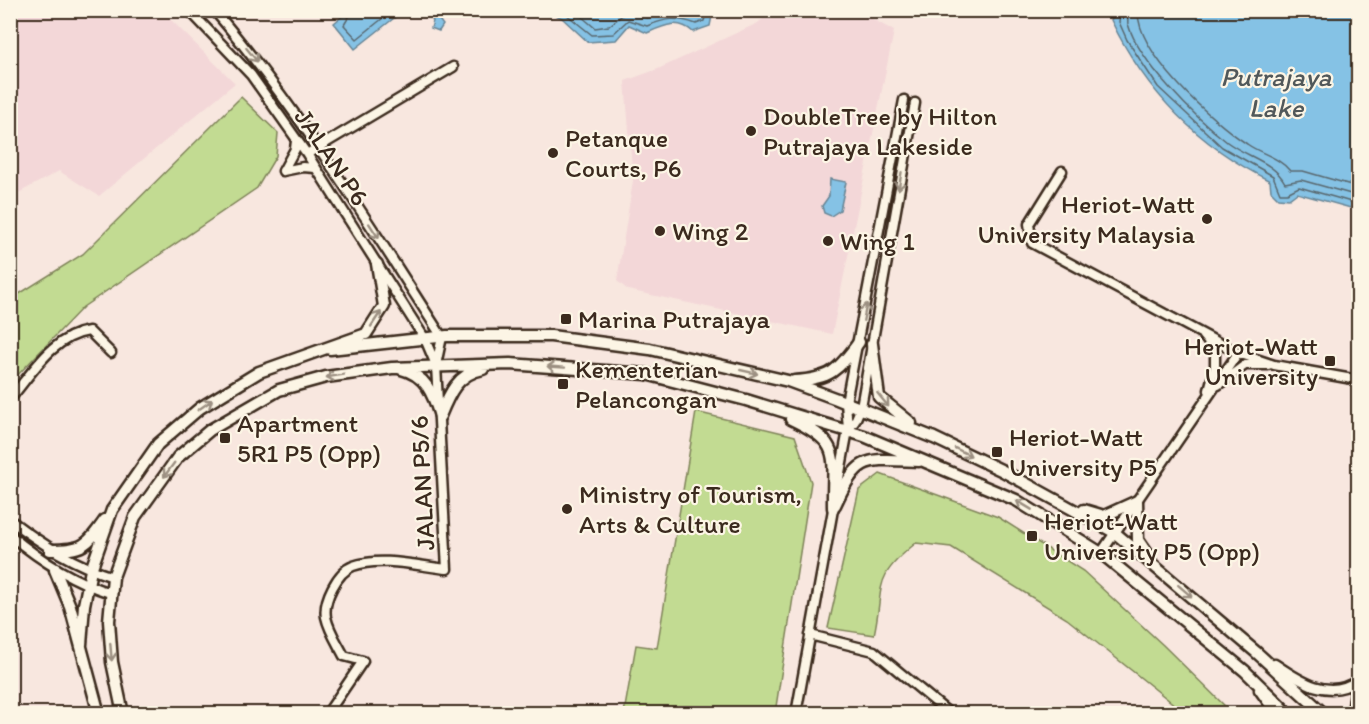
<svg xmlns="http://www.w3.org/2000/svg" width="1369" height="724" font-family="Itim,sans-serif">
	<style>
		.built { fill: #f3d7d8 }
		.green { fill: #c2db92; stroke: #7e8258; stroke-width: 1.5 }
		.water { fill: #85c2e5; stroke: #678595; stroke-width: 1.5 }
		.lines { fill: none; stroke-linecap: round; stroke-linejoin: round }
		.shore { stroke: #59676e; stroke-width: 1.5 }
		.minor-casing { stroke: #3b2a1e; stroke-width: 13 }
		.tertiary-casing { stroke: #3b2a1e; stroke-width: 15 }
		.minor { stroke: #fcf5e5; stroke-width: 8 }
		.tertiary { stroke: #fcf5e5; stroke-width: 10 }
		.oneway { stroke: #9c9082 }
		.poi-dot { fill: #3b2a1e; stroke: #fcf5e5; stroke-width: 2 }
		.labels { text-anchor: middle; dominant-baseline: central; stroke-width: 4.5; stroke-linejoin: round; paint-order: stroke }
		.poi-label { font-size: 26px; fill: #3b2a1e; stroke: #fcf5e5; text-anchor: start }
		.street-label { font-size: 26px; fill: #3b2a1e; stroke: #fcf5e5 }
		.water-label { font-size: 27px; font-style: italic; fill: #51585a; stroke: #fcf5e5 }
	</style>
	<rect width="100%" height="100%" fill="#f8e7df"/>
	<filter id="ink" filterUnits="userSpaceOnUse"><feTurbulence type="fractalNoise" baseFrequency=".0167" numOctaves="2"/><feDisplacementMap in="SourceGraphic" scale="12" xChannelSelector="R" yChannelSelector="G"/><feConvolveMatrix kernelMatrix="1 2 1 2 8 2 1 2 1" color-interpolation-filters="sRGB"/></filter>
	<g filter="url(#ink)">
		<!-- built -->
		<path class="built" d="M11 10 162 11 235 83 99 196 59 171 11 197Z
			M771 11H858L894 31 832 334 628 290 617 281 633 181 625 81 658 69 758 23Z"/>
		<!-- green -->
		<path class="green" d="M241 97 278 133 276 156 257 188 83 307 11 382V299L83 254Z
			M696 412 795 436 811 482 775 713H624L636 645 657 648Z
			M880 474 998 517 1083 571 1163 645 1232 713H1185L1067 619 951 547 916 543C871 579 885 585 874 635L828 628 859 490Z"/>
		<!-- water -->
		<path class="water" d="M350 10H403V11L355 49 334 23Z
			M1116 10 1358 11V210L1297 193 1289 199 1278 198 1271 191 1270 181C1199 146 1145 91 1111 20Z
			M548 11H713L710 26 693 32C678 18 663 26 647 33L629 25 616 40 588 42 562 18Z
			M434 13 443 25 439 31 431 28 433 21 430 16Z
			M830 179 846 182 840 210 831 216 824 213 822 206 829 196Z"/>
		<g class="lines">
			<!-- shore -->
			<path class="shore" d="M353 10 344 25 357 39 393 10
				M561 10 592 35 613 34 628 20 647 26C666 18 677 17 696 24L704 21 707 10
				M574 10 595 28 609 26 626 12 647 18 672 10
				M1121 10 1119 22 1127 40 1158 87 1222 147 1273 176 1280 193H1287L1299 187 1358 204
				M1129 10C1129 15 1127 20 1128 24 1139 62 1196 118 1227 142 1247 157 1274 162 1285 183L1301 180 1358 196
				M1138 10C1136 53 1212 121 1247 144 1261 154 1279 157 1290 171H1303L1358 187"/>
			<defs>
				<path id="minor" d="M189 10 251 75 307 154 425 339 436 365
					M214 10C301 112 370 225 442 337L436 365 447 569C419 566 380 556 353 566 337 572 323 601 326 617 329 631 338 644 344 656L363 661 327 714
					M307 154 453 67
					M283 171 295 149 296 141
					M283 171 303 167 315 168
					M1062 171 1029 224 1032 243 1238 353 1274 365 1358 380
					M1203 336 1215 350V367L1209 390
					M1218 385 1245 365H1268
					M10 399C32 373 53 336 89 331L111 353
					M848 430 855 421 861 407 915 103
					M837 489 848 430 846 402 904 100
					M10 520C43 545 74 565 113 577
					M10 535C41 561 72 581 110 593
					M1101 553 1238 353
					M810 635 874 651 950 714
					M1275 664C1300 681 1329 701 1358 680
					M1259 690 1276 714
					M796 714 834 504
					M1352 714 1356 682"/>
				<path id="tertiary" d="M872 344 879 397 911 423
					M330 349 447 336H551L650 349 788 381 837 399 934 438 1003 471 1114 532 1256 652 1324 714
					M401 369C426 375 433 394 440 416
					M794 381C830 379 838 371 859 342
					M440 416C449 394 457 374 483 369
					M791 419C844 444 832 455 833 508
					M835 505C859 454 865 459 919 461
					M1084 510 1104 516 1137 501 1138 540 1149 556
					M50 550C83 550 86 547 105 520
					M55 570 70 606 99 714
					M81 645 84 605 91 570 112 510 158 444 200 408 259 372 366 334 384 306 377 264
					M123 714 112 662 109 621 113 577 135 517 178 457 210 430 279 390 326 377 392 368 510 364 646 374 746 400 864 436 1016 500 1101 553 1245 671 1289 714"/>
			</defs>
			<!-- minor casing -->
			<use href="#minor" class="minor-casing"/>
			<!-- tertiary casing -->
			<use href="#tertiary" class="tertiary-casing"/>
			<!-- minor -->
			<use href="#minor" class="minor"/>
			<!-- tertiary -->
			<use href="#tertiary" class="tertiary"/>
		</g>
		<!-- one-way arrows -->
		<defs><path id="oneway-shaft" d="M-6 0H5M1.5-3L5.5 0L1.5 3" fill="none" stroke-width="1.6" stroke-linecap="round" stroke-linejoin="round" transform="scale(1.5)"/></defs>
		<g class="oneway">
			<use href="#oneway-shaft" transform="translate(252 55) rotate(51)"/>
			<use href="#oneway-shaft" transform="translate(900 181) rotate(100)"/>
			<use href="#oneway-shaft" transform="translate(374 231) rotate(57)"/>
			<use href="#oneway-shaft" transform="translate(865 312) rotate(-79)"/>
			<use href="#oneway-shaft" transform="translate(376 319) rotate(-56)"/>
			<use href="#oneway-shaft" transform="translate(556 367) rotate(-176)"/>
			<use href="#oneway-shaft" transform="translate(749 372) rotate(13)"/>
			<use href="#oneway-shaft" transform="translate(335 376) rotate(171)"/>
			<use href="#oneway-shaft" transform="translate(883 400) rotate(51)"/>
			<use href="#oneway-shaft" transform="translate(205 405) rotate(-35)"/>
			<use href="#oneway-shaft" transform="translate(963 452) rotate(26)"/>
			<use href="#oneway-shaft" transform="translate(169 470) rotate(126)"/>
			<use href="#oneway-shaft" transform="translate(1024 505) rotate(-149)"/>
			<use href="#oneway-shaft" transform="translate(1185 591) rotate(41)"/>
			<use href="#oneway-shaft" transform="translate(111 652) rotate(85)"/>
		</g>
	</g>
	<!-- markers -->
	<g class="poi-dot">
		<circle cx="751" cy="131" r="6"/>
		<circle cx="553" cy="153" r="6"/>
		<circle cx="1207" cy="219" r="6"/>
		<circle cx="660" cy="231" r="6"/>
		<circle cx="828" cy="241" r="6"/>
		<rect x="560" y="313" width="12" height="12" rx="3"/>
		<rect x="1324" y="355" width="12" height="12" rx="3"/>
		<rect x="557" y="378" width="12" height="12" rx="3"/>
		<rect x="219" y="432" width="12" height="12" rx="3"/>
		<rect x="991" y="446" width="12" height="12" rx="3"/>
		<circle cx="567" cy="509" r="6"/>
		<rect x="1026" y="530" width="12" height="12" rx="3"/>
	</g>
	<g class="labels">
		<!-- poi labels -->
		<g class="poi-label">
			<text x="763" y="116">DoubleTree by Hilton<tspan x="763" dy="30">Putrajaya Lakeside</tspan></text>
			<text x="565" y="138">Petanque<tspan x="565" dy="30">Courts, P6</tspan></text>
			<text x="1195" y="204" text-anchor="end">Heriot-Watt<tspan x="1195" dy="30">University Malaysia</tspan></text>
			<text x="672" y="231">Wing 2</text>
			<text x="840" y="241">Wing 1</text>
			<text x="578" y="319">Marina Putrajaya</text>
			<text x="1318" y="346" text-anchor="end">Heriot-Watt<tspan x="1318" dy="30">University</tspan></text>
			<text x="575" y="369">Kementerian<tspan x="575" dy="30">Pelancongan</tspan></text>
			<text x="237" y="423">Apartment<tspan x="237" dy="30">5R1 P5 (Opp)</tspan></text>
			<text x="1009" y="437">Heriot-Watt<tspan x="1009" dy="30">University P5</tspan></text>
			<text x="579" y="494">Ministry of Tourism,<tspan x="579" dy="30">Arts &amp; Culture</tspan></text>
			<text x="1044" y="521">Heriot-Watt<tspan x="1044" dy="30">University P5 (Opp)</tspan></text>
		</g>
		<!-- street labels -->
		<g class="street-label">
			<text transform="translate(332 157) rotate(56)">JALAN P6</text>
			<text transform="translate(422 483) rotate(-93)">JALAN P5/6</text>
		</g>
		<!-- water labels -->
		<g class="water-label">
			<text x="1276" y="76">Putrajaya<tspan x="1276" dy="31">Lake</tspan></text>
		</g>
	</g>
	<!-- margin -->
	<rect width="1369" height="724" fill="none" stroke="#fcf5e5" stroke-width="36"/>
	<rect x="18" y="18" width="1333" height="688" fill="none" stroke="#3b2a1e" stroke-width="2" filter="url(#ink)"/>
</svg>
